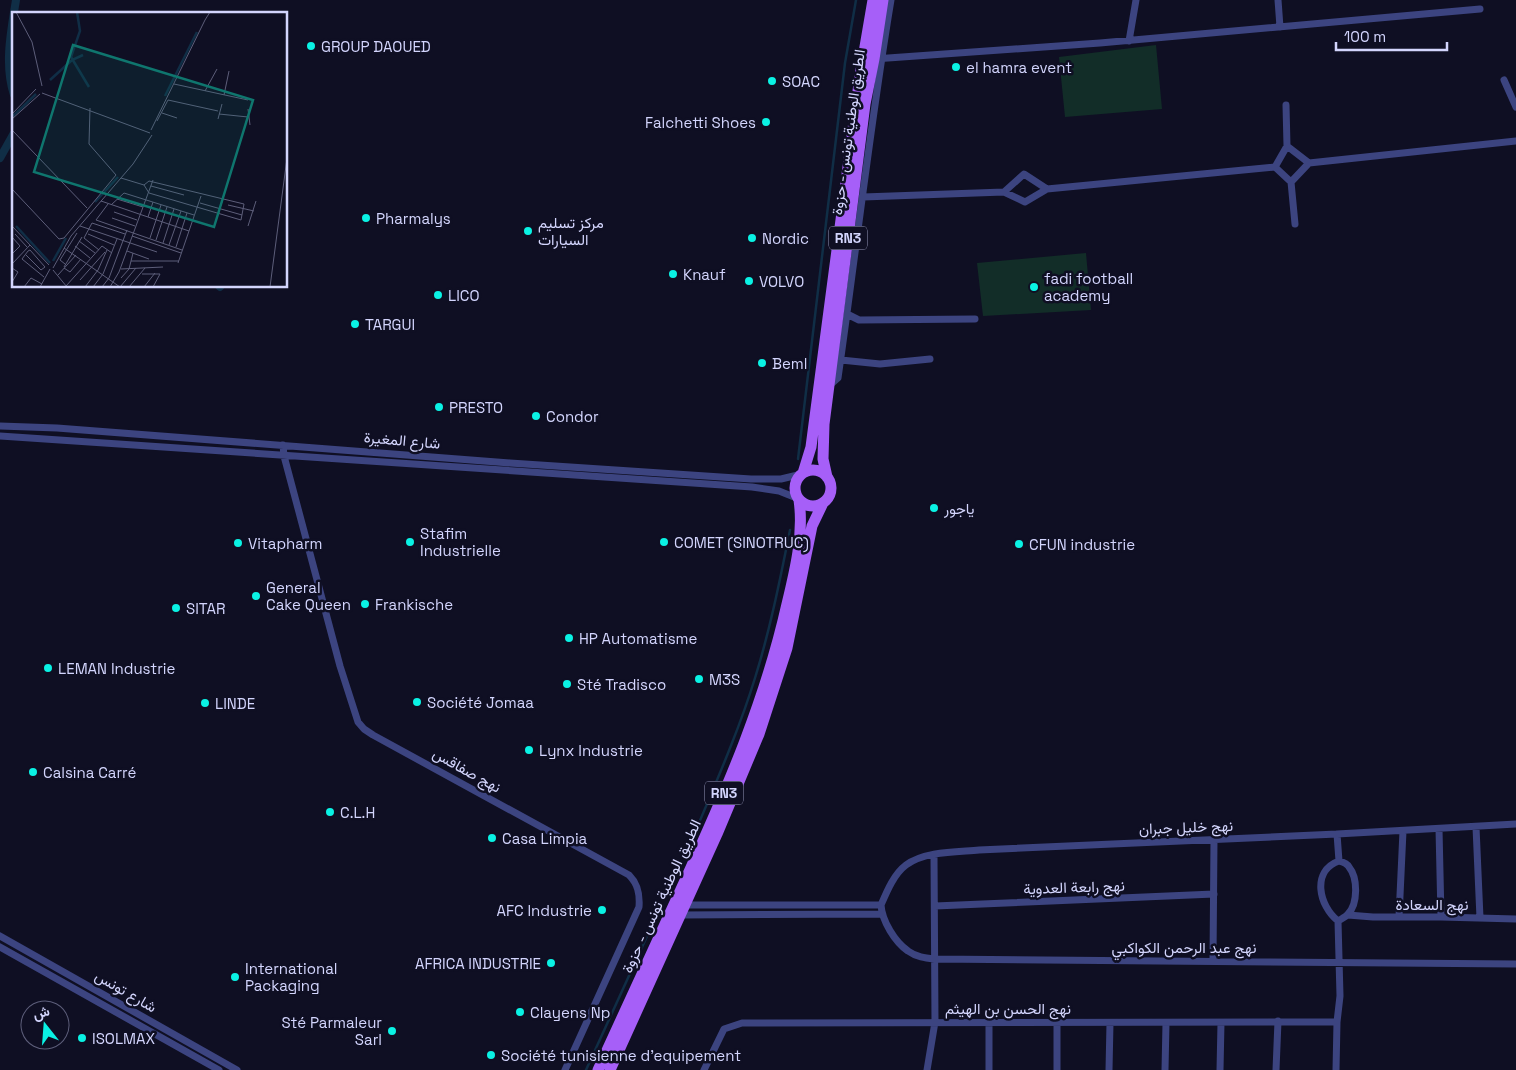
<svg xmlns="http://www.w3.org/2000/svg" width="1516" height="1070" font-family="'Space Grotesk',Vazirmatn,sans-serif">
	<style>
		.pitch { fill: #122d28 }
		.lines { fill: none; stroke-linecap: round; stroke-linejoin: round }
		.stream { stroke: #102e46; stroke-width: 2.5 }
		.canal { stroke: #102e46; stroke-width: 8 }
		.street { stroke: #3c4480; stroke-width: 7 }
		.primary { stroke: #a65ff8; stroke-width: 11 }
		.poi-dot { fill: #0af2e4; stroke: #0f0f23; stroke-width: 2 }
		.labels { text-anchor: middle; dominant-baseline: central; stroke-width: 5; stroke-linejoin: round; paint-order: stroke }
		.shield { fill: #0f0f23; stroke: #989abc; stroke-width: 1 }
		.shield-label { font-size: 14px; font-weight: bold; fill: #d3d5fd }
		.poi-label { font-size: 15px; fill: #d3d5fd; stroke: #0f0f23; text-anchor: start }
		.street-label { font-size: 15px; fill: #d3d5fd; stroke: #0f0f23 }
		.inset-river { fill: none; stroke: #102e46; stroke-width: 2.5 }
		.inset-road { fill: none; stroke: #5d5e7a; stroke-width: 1 }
		.view { fill: #0f766e; fill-opacity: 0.15; stroke: #0f766e; stroke-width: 2.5 }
		.inset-edge { fill: none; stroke: #d3d5fd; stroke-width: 2.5 }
	</style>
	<rect width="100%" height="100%" fill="#0f0f23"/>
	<!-- pitch -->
	<path class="pitch" d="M1156 45 1162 109 1065 117 1059 57Z
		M1086 253 1091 310 983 316 977 263Z"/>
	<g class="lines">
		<!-- stream -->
		<path class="stream" d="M798 459 845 63 856 0
			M696 830C717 780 739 730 755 678 770 630 780 580 790 530
			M586 1070 659 910"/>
		<!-- canal -->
		<path class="canal" d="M14 95C4 65 11 31 16 0
			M0 158 14 133
			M219 286 220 287"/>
		<!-- street -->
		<path class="street" d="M1278 0 1280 27
			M1129 41 1136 0
			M874 59 1100 43 1480 9
			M1504 80 1516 107
			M1287 146 1309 163
			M1275 167 1287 146 1286 105
			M1275 167 1291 182 1295 224
			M1291 182 1309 163 1516 141
			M1004 192 1024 174 1047 189
			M863 197 1004 192 1025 202 1047 189 1275 167
			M847 314 859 320 975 319
			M841 360 880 364 930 359
			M829 386 838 378C856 252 870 126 891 0
			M0 426 57 428 510 463 751 479H781L802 474
			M0 436 752 487 779 491 799 499
			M283 445 284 456 340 666 358 722 364 729 373 735 629 875C638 884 640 894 639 907L565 1070
			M1476 827 1480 918
			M1439 829 1441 917
			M1337 834 1339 861
			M1339 861C1343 862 1347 863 1349 867 1358 878 1358 904 1348 914 1346 917 1341 919 1338 921 1319 906 1311 871 1339 861Z
			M685 905H881
			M881 905C882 921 895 942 908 951 916 957 926 958 935 959L1516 964
			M881 905C887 891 894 874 906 865 925 851 957 852 979 850L1337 834 1516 824
			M935 906 1214 894
			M681 915 881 914
			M1348 915 1373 917H1441L1516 919
			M1399 917 1403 831
			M0 936 237 1070
			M0 947 219 1070
			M1213 960 1214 840
			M704 1070 724 1029 742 1023 1337 1022
			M927 1070 935 1022 934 855
			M989 1070V1022
			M1057 1070V1022
			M1109 1070 1110 1023
			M1165 1070 1166 1023
			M1220 1070 1221 1023
			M1276 1070 1278 1021
			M1336 1070 1337 1022 1340 996 1338 921"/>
		<!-- primary -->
		<path class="primary" d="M795 488a18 18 0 1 1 36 0a18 18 0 1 1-36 0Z
			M803 473 811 447 860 76 873 0
			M827 477 823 459 824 424 865 104 874 59 883 0
			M598 1070C628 1005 658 939 688 874 728 787 766 698 787 604 795 571 804 534 799 500
			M610 1070 717 834 759 734 787 648 812 526 823 503"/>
	</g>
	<!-- markers -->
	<g class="poi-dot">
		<circle cx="311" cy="46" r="5"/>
		<circle cx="956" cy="67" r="5"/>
		<circle cx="772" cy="81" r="5"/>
		<circle cx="766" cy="122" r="5"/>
		<circle cx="366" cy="218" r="5"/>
		<circle cx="528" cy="231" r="5"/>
		<circle cx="752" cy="238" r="5"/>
		<circle cx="673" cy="274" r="5"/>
		<circle cx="749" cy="281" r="5"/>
		<circle cx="1034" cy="287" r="5"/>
		<circle cx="438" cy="295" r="5"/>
		<circle cx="355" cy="324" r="5"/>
		<circle cx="762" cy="363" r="5"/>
		<circle cx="439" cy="407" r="5"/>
		<circle cx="536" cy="416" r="5"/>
		<circle cx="934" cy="508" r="5"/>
		<circle cx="410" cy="542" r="5"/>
		<circle cx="664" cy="542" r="5"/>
		<circle cx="238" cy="543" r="5"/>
		<circle cx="1019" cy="544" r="5"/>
		<circle cx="256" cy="596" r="5"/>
		<circle cx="365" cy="604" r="5"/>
		<circle cx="176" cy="608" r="5"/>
		<circle cx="569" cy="638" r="5"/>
		<circle cx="48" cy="668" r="5"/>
		<circle cx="699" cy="679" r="5"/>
		<circle cx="567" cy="684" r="5"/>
		<circle cx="417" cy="702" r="5"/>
		<circle cx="205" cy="703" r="5"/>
		<circle cx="529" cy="750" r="5"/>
		<circle cx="33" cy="772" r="5"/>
		<circle cx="330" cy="812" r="5"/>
		<circle cx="492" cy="838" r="5"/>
		<circle cx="602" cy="910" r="5"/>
		<circle cx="551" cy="963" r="5"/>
		<circle cx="235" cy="977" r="5"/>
		<circle cx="520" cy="1012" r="5"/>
		<circle cx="392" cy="1031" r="5"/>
		<circle cx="82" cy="1038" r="5"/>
		<circle cx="491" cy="1055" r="5"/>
	</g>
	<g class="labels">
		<!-- shield labels -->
		<g class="shield">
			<rect x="829" y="226.5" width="38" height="23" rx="4"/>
			<rect x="705" y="781.5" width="38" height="23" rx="4"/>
		</g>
		<g class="shield-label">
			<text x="848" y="238">RN3</text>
			<text x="724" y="793">RN3</text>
		</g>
		<!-- poi labels -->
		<g class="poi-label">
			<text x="321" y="46">GROUP DAOUED</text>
			<text x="966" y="67">el hamra event</text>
			<text x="782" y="81">SOAC</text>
			<text x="756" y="122" text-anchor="end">Falchetti Shoes</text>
			<text x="376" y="218">Pharmalys</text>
			<text x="538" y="222">مركز تسليم<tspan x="538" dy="17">السيارات</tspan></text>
			<text x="762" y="238">Nordic</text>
			<text x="683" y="274">Knauf</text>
			<text x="1044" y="278">fadi football<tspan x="1044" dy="17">academy</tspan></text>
			<text x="759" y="281">VOLVO</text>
			<text x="448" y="295">LICO</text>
			<text x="365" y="324">TARGUI</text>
			<text x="772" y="363">Beml</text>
			<text x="449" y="407">PRESTO</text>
			<text x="546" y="416">Condor</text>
			<text x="944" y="508">ياجور</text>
			<text x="420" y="533">Stafim<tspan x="420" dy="17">Industrielle</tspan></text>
			<text x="674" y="542">COMET (SINOTRUC)</text>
			<text x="248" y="543">Vitapharm</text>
			<text x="1029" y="544">CFUN industrie</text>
			<text x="266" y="587">General<tspan x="266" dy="17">Cake Queen</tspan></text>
			<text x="375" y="604">Frankische</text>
			<text x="186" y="608">SITAR</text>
			<text x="579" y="638">HP Automatisme</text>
			<text x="58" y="668">LEMAN Industrie</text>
			<text x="709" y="679">M3S</text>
			<text x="577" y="684">Sté Tradisco</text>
			<text x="427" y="702">Société Jomaa</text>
			<text x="215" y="703">LINDE</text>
			<text x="539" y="750">Lynx Industrie</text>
			<text x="43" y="772">Calsina Carré</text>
			<text x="340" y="812">C.L.H</text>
			<text x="502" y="838">Casa Limpia</text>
			<text x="592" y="910" text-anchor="end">AFC Industrie</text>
			<text x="541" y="963" text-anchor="end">AFRICA INDUSTRIE</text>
			<text x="245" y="968">International<tspan x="245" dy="17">Packaging</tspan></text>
			<text x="530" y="1012">Clayens Np</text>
			<text x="382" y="1022" text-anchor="end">Sté Parmaleur<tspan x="382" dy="17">Sarl</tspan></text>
			<text x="92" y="1038">ISOLMAX</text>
			<text x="501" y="1055">Société tunisienne d'equipement</text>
		</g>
		<!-- street labels -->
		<g class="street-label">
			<text transform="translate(848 132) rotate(-82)">الطريق الوطنية تونس - حزوة</text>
			<text transform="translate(402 440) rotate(5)">شارع المغيرة</text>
			<text transform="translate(467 770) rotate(29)">نهج صفاقس</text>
			<text transform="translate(1186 827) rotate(-2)">نهج خليل جبران</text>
			<text transform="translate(1074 887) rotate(-2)">نهج رابعة العدوية</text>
			<text transform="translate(661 896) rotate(-65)">الطريق الوطنية تونس - حزوة</text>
			<text x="1432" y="904">نهج السعادة</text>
			<text x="1184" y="947">نهج عبد الرحمن الكواكبي</text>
			<text transform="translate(126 991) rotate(30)">شارع تونس</text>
			<text x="1008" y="1008">نهج الحسن بن الهيثم</text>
		</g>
	</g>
	<!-- overview -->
	<g transform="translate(12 12)">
		<rect width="275" height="275" fill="#0f0f23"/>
		<path class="inset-river" d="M65 0 68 19 59 45 77 75M38 68 60 48 71 43M153 84 185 20M0 105 24 82M83 190 106 165M4 214 38 251M41 249 54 226"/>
		<path class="inset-road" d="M4 0 20 30 30 74M162 72 236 88M193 79 205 57M30 81 138 121M212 83 217 59M156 88 206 99M236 97 238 113M150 101 165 106M0 102 24 77M207 102 236 105M0 107 28 82M206 107 210 92M145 109 156 88M0 118 75 196M139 118 193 8 198 0H202M109 166 132 173M137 169 232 192 229 208 137 181 132 173ZM139 174 172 183M0 177 47 227 52 226 104 163 77 132 78 96M105 187 131 195M89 189 177 219M188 191 230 203M96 192 84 208 170 238M99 193 112 181 182 203M216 193 242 199M102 200 125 208M206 203 211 186M136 205 141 190M100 206 123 214M0 214 37 253M68 214 145 240M236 214 244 189M3 222 15 235M76 222 102 233M120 224 169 241M0 225 8 234 0 242M72 226 80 211 113 222M72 226 87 238M138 226 149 193M144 228 155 195M67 229 83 241M151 231 162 197M157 233 169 199M63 234 78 246M164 235 175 201M52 236 108 275M115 239 137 247M14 243 29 258 33 255 18 238 16 239 10 247 32 265M119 249H167M166 251 189 184M0 252 18 233M53 252 48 248 65 221M52 255 70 225M0 256 6 260 0 270M41 256 59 224 121 152 140 123M52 256 58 260 69 247M109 257 151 255M41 258 55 275M130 262H148L141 275M46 263 64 243M109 266 117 257 121 241M68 268 93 240M54 274 90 234 100 241M12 275 19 266 30 272M28 275 38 257M73 275 86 258 95 238M81 275 91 262 105 227M90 275 97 266 115 218M98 275 107 260 141 168M108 275 124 256M117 275 133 256M132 275 143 261M258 275 275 146"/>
		<path class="view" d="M61 33 241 88 202 215 22 160Z"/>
		<rect width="275" height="275" class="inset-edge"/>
	</g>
	<!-- north arrow -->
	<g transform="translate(45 1025) rotate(343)"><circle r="24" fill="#0f0f23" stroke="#5d5e7a"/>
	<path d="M0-4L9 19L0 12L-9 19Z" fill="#0af2e4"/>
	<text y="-8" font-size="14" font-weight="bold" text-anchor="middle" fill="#d3d5fd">ش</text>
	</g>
	<!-- scale -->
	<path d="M1336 42v8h111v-8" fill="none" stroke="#d3d5fd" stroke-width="2.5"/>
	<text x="1344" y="42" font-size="15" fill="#d3d5fd" stroke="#0f0f23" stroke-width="4" paint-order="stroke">100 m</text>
</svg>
